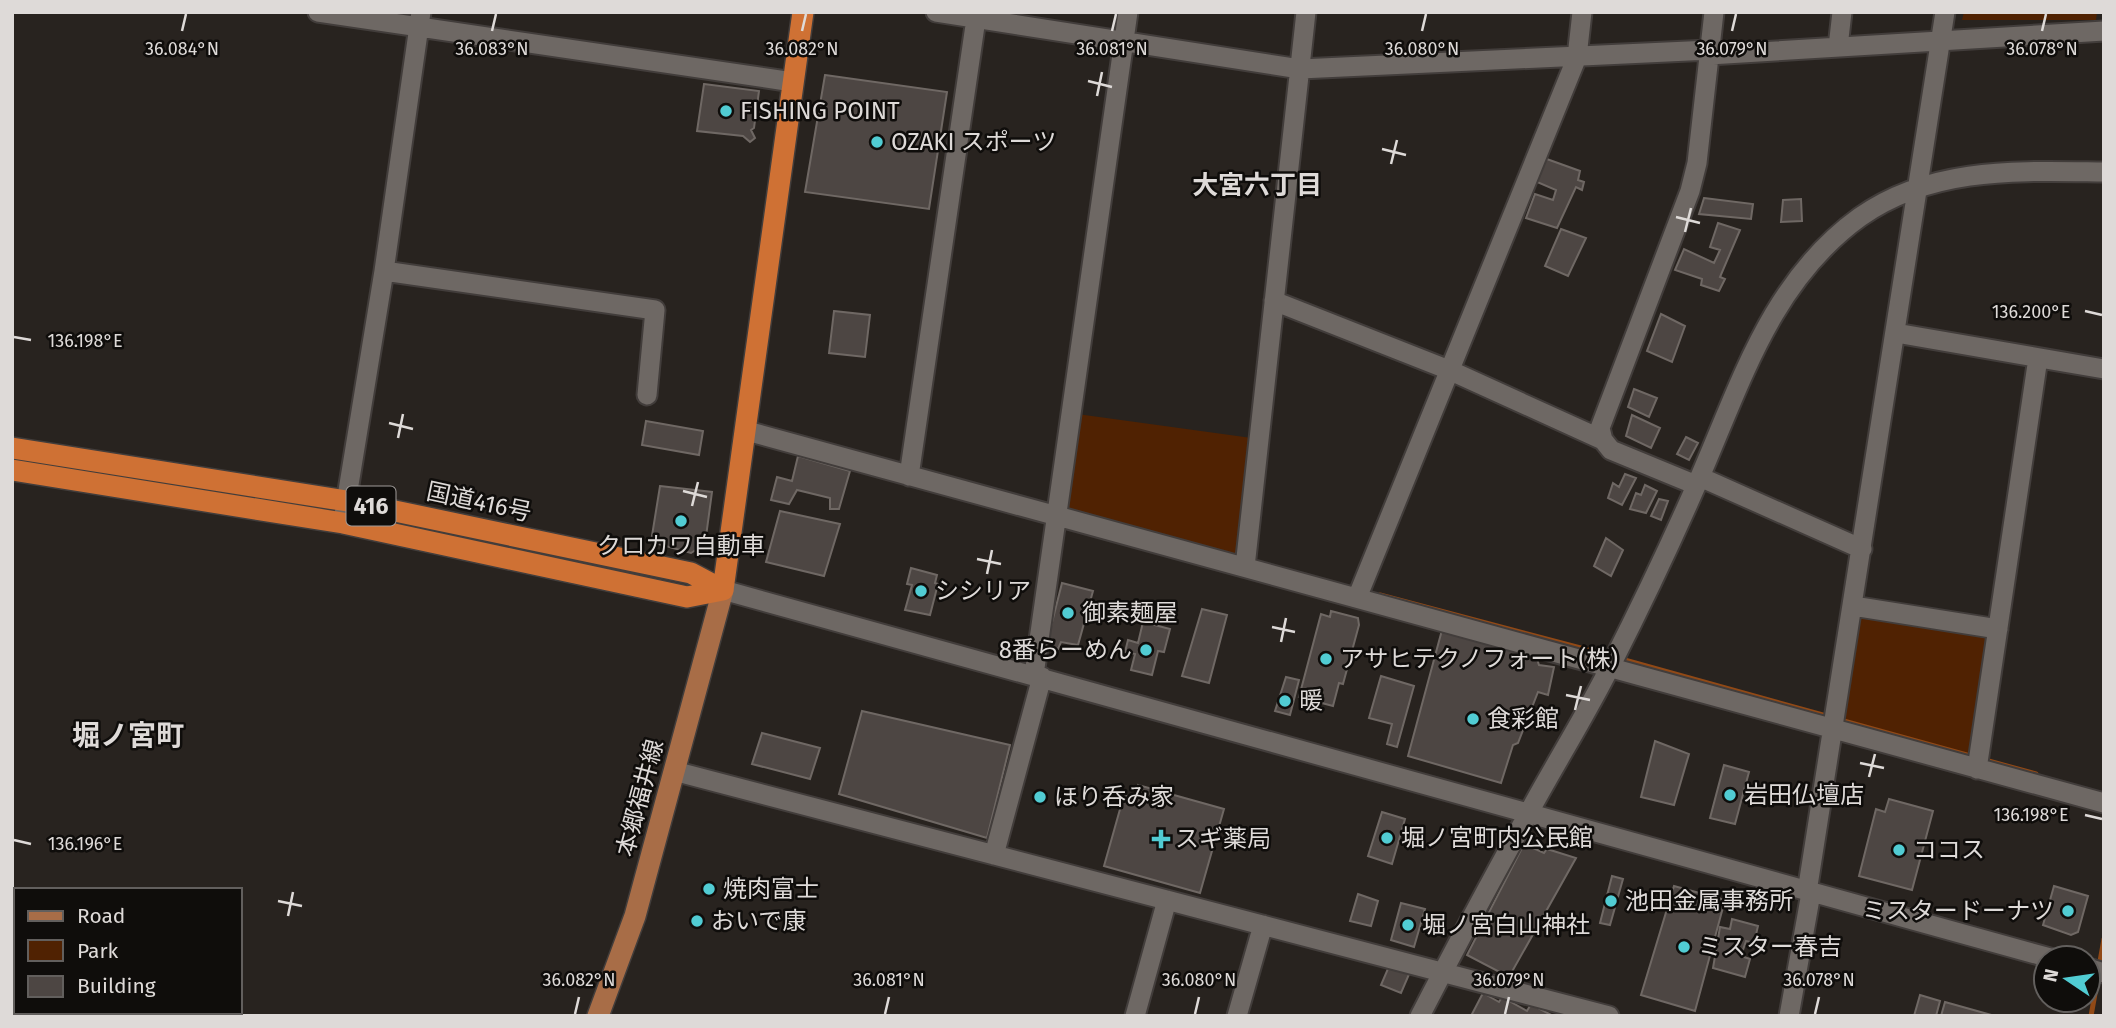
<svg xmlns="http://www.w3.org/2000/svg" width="2116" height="1028" font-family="'Fira Sans','Noto Sans JP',sans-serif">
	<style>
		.green { fill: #502202 }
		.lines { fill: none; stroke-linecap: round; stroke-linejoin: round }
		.stream { stroke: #914916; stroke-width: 5 }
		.building { fill: #4d4643; stroke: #6f6864; stroke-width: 2 }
		.minor-casing { stroke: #423d3b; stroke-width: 23 }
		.major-casing { stroke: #423d3b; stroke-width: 24 }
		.highway-casing { stroke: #423d3b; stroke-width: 24 }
		.minor { stroke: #6e6864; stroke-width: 19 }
		.major { stroke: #a86d47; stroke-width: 21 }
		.highway { stroke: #cf7134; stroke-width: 21 }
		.ticks { fill: none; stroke: #dedad8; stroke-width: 2.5 }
		.poi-dot { fill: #51ccd3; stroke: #0f0d0b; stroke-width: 2.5 }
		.labels { text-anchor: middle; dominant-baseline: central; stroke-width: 5; stroke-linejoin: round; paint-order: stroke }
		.shield { fill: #0f0d0b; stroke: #a09c9a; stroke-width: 2 }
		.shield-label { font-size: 23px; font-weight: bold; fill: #dedad8 }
		.poi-label { font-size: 24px; fill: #dedad8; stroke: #0f0d0b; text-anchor: start }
		.street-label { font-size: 24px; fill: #dedad8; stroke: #0f0d0b }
		.neighbourhood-label { font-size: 26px; font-weight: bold; fill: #dedad8; stroke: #0f0d0b }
		.quarter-label { font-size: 28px; font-weight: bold; fill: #dedad8; stroke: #0f0d0b }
		.ticks-label { font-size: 18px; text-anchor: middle; fill: #dedad8; stroke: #0f0d0b; stroke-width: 5; stroke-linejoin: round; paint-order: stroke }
	</style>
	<rect width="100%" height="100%" fill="#28231f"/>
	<!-- green -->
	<path class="green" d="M1964 12H2097L2096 20H1962Z
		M1070 413 1259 439 1245 567 1056 516Z
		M1862 607 1998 629 1973 757 1841 720Z"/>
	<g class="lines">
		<!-- stream -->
		<path class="stream" d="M1380 595 1611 656
			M1621 659 1830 717
			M1840 720 2036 774
			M2099 967 2104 939
			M2091 1016 2098 977"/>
	</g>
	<!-- building -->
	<path class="building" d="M825 75 947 92 929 209 805 192Z
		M704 84 759 91 754 128 751 130 755 138 750 142 743 136 697 131Z
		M1544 158 1580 171 1578 180 1584 182 1582 190 1576 187 1557 228 1526 218 1535 194 1553 200 1556 190 1537 182Z
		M1704 198 1753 204 1751 219 1699 214Z
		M1801 199 1802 221 1781 222 1783 200Z
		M1718 223 1740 230 1720 277 1725 279 1719 291 1701 285 1702 279 1675 270 1684 249 1714 263 1720 250 1710 247Z
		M1561 229 1586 238 1568 276 1545 266Z
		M834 311 870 315 865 357 829 353Z
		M1661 314 1685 326 1672 362 1647 351Z
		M1634 389 1657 398 1649 417 1628 407Z
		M1632 415 1660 428 1651 448 1626 436Z
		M646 421 703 431 699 455 642 445Z
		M1686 437 1698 443 1689 460 1677 454Z
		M798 456 850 471 839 509H830V498L797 490 789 504 771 500 777 477 792 481Z
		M1625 474 1636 478 1622 505 1608 498 1613 483 1619 487Z
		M1645 485 1657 491 1646 513 1630 509 1636 493 1641 495Z
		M660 486 712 492 705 544 691 553 651 542Z
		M1659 499 1668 501 1661 520 1651 516Z
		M780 511 840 524 824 576 766 562Z
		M1606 538 1623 550 1611 576 1594 566Z
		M911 568 937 575 935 583 938 584 930 615 905 610 912 585 907 584Z
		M1062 583 1093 591 1078 645 1061 642 1058 649 1046 646Z
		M1202 609 1227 615 1209 683 1182 676Z
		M1331 611 1358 618 1359 625 1343 684 1339 683 1333 706 1299 697 1321 614 1330 617Z
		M1143 622 1170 629 1164 652 1158 651 1152 675 1131 670 1135 654 1125 652 1128 640 1138 643Z
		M1442 630 1535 653 1539 665 1554 667 1548 695 1538 692 1518 743 1513 745 1501 783 1408 756Z
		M1381 676 1414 686 1397 747 1387 744 1392 724 1369 718Z
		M1286 677 1299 680 1290 715 1275 711Z
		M862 711 1010 745 987 838 839 794Z
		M762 733 820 748 810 779 752 764Z
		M1655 741 1689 754 1674 805 1641 797Z
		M1724 765 1749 772 1735 824 1710 818Z
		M1138 785 1224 809 1200 893 1104 866 1124 795 1135 798Z
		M1889 799 1933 811 1912 890 1859 876 1876 809 1885 812Z
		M1382 812 1405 819 1392 864 1368 856Z
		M1524 844 1544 853 1547 849 1576 858 1509 977 1467 955Z
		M1612 876 1623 879 1610 925 1600 923Z
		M1674 886 1725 900 1695 1011 1641 995Z
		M2054 886 2088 896 2078 932 2071 935 2043 925Z
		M1358 894 1378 901 1371 926 1350 921Z
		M1401 903 1425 909 1414 947 1391 940Z
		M1732 919 1758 926 1754 943 1746 941 1741 956 1750 959 1745 977 1713 968 1720 927 1730 929Z
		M1390 964 1410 972 1401 993 1381 985Z
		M1483 993 1499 1002 1502 997 1527 1011 1531 1004 1553 1016H1471Z
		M1920 995 1940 1001 1936 1016H1914Z
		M1945 1002 1995 1016H1941Z"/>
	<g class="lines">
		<defs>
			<path id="minor" d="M318 12 793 82
				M936 12 1300 69 1710 50
				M1838 47 1842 12
				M1709 55 2104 31
				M384 271 655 310 647 395
				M1274 301 1449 370 1603 440
				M1896 333 2104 369
				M747 431 2104 803
				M909 476 977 12
				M1700 477 1862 549
				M1696 485 1611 450 1603 440 1600 428 1690 191 1697 163 1714 12
				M344 515 384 271 421 12
				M1245 567 1306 12
				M723 590 2050 958
				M1357 598 1577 57 1582 12
				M1853 606 1998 629
				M1034 675 1128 12
				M1977 769 2038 358
				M674 771 1609 1016
				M994 855 1042 677
				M1807 892 1945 12
				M2088 968 2104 973
				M1135 1016 1167 900
				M1237 1016 1263 925
				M1420 1016C1455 948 1491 881 1528 814 1555 764 1586 715 1611 665 1642 604 1672 541 1699 479 1741 383 1771 281 1860 217 1932 166 2020 171 2104 172
				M1789 1016 1811 893"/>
			<path id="major" d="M598 1016 635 916 723 590"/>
			<path id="highway" d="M12 448 347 501 691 573 723 590
				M12 470 343 523 687 597 723 590
				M723 590 803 12"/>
		</defs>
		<!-- minor casing -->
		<use href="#minor" class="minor-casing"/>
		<!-- major casing -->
		<use href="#major" class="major-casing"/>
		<!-- highway casing -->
		<use href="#highway" class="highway-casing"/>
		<!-- minor -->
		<use href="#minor" class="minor"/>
		<!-- major -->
		<use href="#major" class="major"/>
		<!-- highway -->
		<use href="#highway" class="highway"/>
	</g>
	<!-- ticks -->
	<path class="ticks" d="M182 31 186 14M492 31 496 14M802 31 806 14M1112 31 1116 14M1422 31 1426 14M1732 31 1736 14M2042 31 2046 14M1088 81 1112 87M1097 96 1102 72M1382 149 1406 155M1391 164 1397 140M1676 217 1700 223M1685 232 1691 208M2085 311 2102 315M14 337 31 340M389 423 413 429M398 438 403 414M683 491 707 497M692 506 698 482M977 559 1001 564M987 574 992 550M1272 627 1295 632M1281 642 1286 618M1566 695 1590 700M1575 710 1581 686M1860 763 1884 768M1869 777 1875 754M2085 815 2102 819M14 840 31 844M278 901 302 906M288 916 293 892M575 1014 579 997M885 1014 889 997M1195 1014 1199 997M1505 1014 1509 997M1815 1014 1819 997"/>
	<!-- markers -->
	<g class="poi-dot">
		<circle cx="726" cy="111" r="7"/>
		<circle cx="877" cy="142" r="7"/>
		<circle cx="681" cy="521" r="7"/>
		<circle cx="921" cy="591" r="7"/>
		<circle cx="1068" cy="613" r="7"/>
		<circle cx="1146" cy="650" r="7"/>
		<circle cx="1326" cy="659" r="7"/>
		<circle cx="1285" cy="701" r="7"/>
		<circle cx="1473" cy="719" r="7"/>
		<circle cx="1730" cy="795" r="7"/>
		<circle cx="1040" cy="797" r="7"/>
		<circle cx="1387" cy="838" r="7"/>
		<path d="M1157.5 828.5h7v7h7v7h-7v7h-7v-7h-7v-7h7z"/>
		<circle cx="1899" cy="850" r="7"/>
		<circle cx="709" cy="889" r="7"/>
		<circle cx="1611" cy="901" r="7"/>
		<circle cx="2068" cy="911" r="7"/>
		<circle cx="697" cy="921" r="7"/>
		<circle cx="1408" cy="925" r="7"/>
		<circle cx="1684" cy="947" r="7"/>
	</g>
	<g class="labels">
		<!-- shield labels -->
		<rect class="shield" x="346.5" y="486.5" width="49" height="39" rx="5"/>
		<g class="shield-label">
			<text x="371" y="506">416</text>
		</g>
		<!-- poi labels -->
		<g class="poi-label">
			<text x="740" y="111">FISHING POINT</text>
			<text x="891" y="142">OZAKI スポーツ</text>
			<text x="681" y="546" text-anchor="middle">クロカワ自動車</text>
			<text x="935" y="591">シシリア</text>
			<text x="1082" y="613">御素麺屋</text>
			<text x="1132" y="650" text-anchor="end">8番らーめん</text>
			<text x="1340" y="659">アサヒテクノフォート(株)</text>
			<text x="1299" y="701">暖</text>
			<text x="1487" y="719">食彩館</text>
			<text x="1744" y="795">岩田仏壇店</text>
			<text x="1054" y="797">ほり呑み家</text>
			<text x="1401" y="838">堀ノ宮町内公民館</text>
			<text x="1175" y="839">スギ薬局</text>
			<text x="1913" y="850">ココス</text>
			<text x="723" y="889">焼肉富士</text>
			<text x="1625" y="901">池田金属事務所</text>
			<text x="2054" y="911" text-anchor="end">ミスタードーナツ</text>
			<text x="711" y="921">おいで康</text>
			<text x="1422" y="925">堀ノ宮白山神社</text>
			<text x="1698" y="947">ミスター春吉</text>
		</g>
		<!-- street labels -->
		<g class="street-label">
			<text transform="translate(479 502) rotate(12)">国道416号</text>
			<text transform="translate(640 798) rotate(-75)">本郷福井線</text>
		</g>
		<!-- neighbourhood labels -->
		<g class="neighbourhood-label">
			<text x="1257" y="185">大宮六丁目</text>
		</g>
		<!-- quarter labels -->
		<g class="quarter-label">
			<text x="128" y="735">堀ノ宮町</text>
		</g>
	</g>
	<g class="ticks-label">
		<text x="182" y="55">36.084°N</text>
		<text x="492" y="55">36.083°N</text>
		<text x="802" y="55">36.082°N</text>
		<text x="1112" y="55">36.081°N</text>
		<text x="1422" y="55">36.080°N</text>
		<text x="1732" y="55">36.079°N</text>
		<text x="2042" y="55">36.078°N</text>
		<text x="2031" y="318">136.200°E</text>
		<text x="85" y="347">136.198°E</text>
		<text x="2031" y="821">136.198°E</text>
		<text x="85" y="850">136.196°E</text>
		<text x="579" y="986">36.082°N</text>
		<text x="889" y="986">36.081°N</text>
		<text x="1199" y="986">36.080°N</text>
		<text x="1509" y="986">36.079°N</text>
		<text x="1819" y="986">36.078°N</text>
	</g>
	<!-- border -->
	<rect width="2116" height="1028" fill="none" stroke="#dedad8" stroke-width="28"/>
	<!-- legend -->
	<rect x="14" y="888" width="228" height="126" fill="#0f0d0b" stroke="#625f5d" stroke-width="2"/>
	<rect x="28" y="911" width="35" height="10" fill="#a86d47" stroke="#625f5d" stroke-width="2"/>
	<text x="77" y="923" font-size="21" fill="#dedad8">Road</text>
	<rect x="28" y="940" width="35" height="21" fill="#502202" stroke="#625f5d" stroke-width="2"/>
	<text x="77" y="958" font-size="21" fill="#dedad8">Park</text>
	<rect x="28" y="976" width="35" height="21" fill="#4d4643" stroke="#625f5d" stroke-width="2"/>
	<text x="77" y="993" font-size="21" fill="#dedad8">Building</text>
	<!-- north arrow -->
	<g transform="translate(2067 979) rotate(283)"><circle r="33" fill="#0f0d0b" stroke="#625f5d" stroke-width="2"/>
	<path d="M0-5L12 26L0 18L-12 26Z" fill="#51ccd3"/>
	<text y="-10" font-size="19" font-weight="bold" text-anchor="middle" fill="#dedad8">N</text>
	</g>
</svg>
